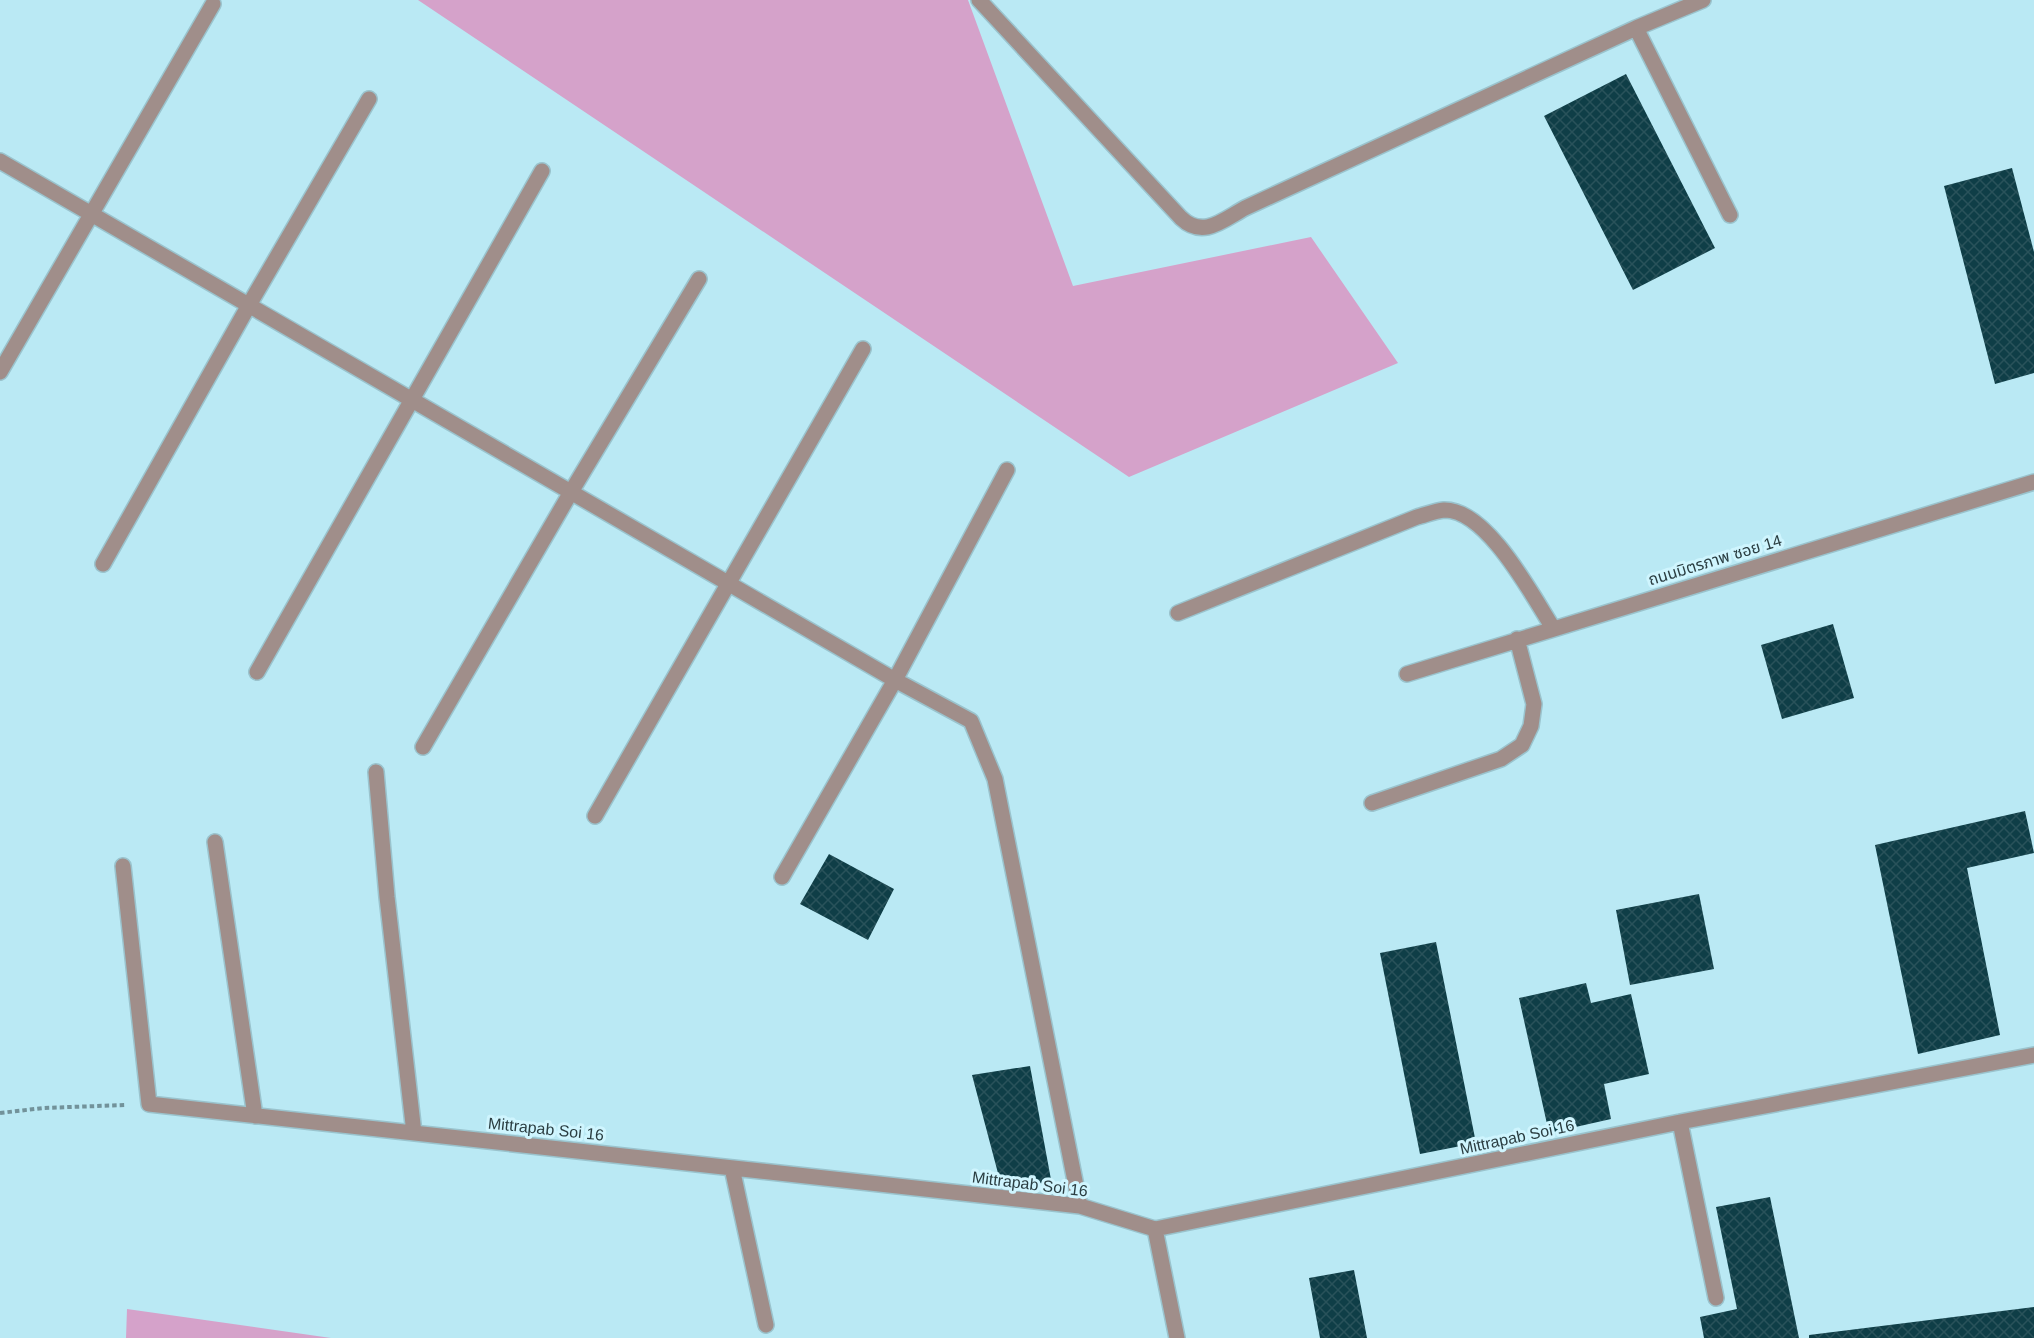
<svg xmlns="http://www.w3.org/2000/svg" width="2034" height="1338" font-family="Helvetica,'Noto Sans Thai',sans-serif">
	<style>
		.green { fill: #d5a2ca }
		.building { fill: url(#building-cross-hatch) }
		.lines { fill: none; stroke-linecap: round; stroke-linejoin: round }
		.minor-casing { stroke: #9ac3cd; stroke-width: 18 }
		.path { stroke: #72929a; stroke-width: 4; stroke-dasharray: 4.5 3; stroke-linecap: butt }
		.minor { stroke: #a08e8a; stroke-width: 15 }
		.labels { text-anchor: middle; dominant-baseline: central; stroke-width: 6; stroke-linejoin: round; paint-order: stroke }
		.street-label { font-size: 16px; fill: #2a3d41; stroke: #cff5fe }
	</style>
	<defs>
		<pattern id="building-cross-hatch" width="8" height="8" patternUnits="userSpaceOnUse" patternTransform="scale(1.5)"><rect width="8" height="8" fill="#0f3e47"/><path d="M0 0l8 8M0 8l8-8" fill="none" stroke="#29525a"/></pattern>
	</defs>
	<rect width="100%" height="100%" fill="#bae9f4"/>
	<!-- green -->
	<path class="green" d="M418 0H968L1073 286 1311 237 1398 363 1129 477Z
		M127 1309 331 1338H126Z"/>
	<!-- building -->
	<path class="building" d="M1626 74 1715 248 1633 290 1544 116Z
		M2012 168 2034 252V373L1995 384 1944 186Z
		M1833 624 1854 698 1782 719 1761 645Z
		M2025 811 2034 853 1967 868 2000 1035 1918 1054 1875 845Z
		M829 854 894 889 868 940 800 904Z
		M1699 894 1714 969 1630 985 1616 910Z
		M1436 942 1476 1143 1420 1154 1380 953Z
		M1586 983 1591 1003 1631 994 1649 1074 1604 1084 1611 1119 1549 1133 1519 998Z
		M1030 1066 1052 1185 999 1177 972 1075Z
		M1770 1197 1799 1338H1704L1700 1317 1737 1309 1716 1207Z
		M1354 1270 1367 1338H1320L1309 1278Z
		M2034 1307V1338H1809V1335Z"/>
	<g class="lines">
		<defs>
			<path id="minor" d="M979 0 1181 218C1203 239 1223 220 1245 208L1636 28 1703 0
				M1636 28 1730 215
				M0 161 895 680 971 721 995 779 1080 1206
				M0 372 213 4
				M103 564 249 305 369 99
				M1178 613 1417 517C1425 515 1435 511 1444 510 1487 509 1532 595 1553 628
				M257 672 542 171
				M1407 674 2034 482
				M423 747 571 492 699 279
				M376 772 387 897 414 1133
				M1372 803 1501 759 1522 745 1531 726 1534 704 1517 639
				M595 816 863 349
				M215 842 255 1116
				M123 866 149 1104 1080 1206 1155 1229 1680 1122 2034 1055
				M782 877 895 680 1007 470
				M1680 1122 1716 1298
				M732 1168 766 1325
				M1155 1229 1177 1338"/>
		</defs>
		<!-- minor casing -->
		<use href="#minor" class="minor-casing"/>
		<!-- path -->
		<path class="path" d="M0 1113 43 1108 125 1105"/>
		<!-- minor -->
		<use href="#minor" class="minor"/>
	</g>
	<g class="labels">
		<!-- street labels -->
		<g class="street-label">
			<text transform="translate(1715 560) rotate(-17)">ถนนมิตรภาพ ซอย 14</text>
			<text transform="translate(546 1129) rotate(6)">Mittrapab Soi 16</text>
			<text transform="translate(1517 1137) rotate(-12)">Mittrapab Soi 16</text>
			<text transform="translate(1030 1184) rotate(7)">Mittrapab Soi 16</text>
		</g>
	</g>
</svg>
